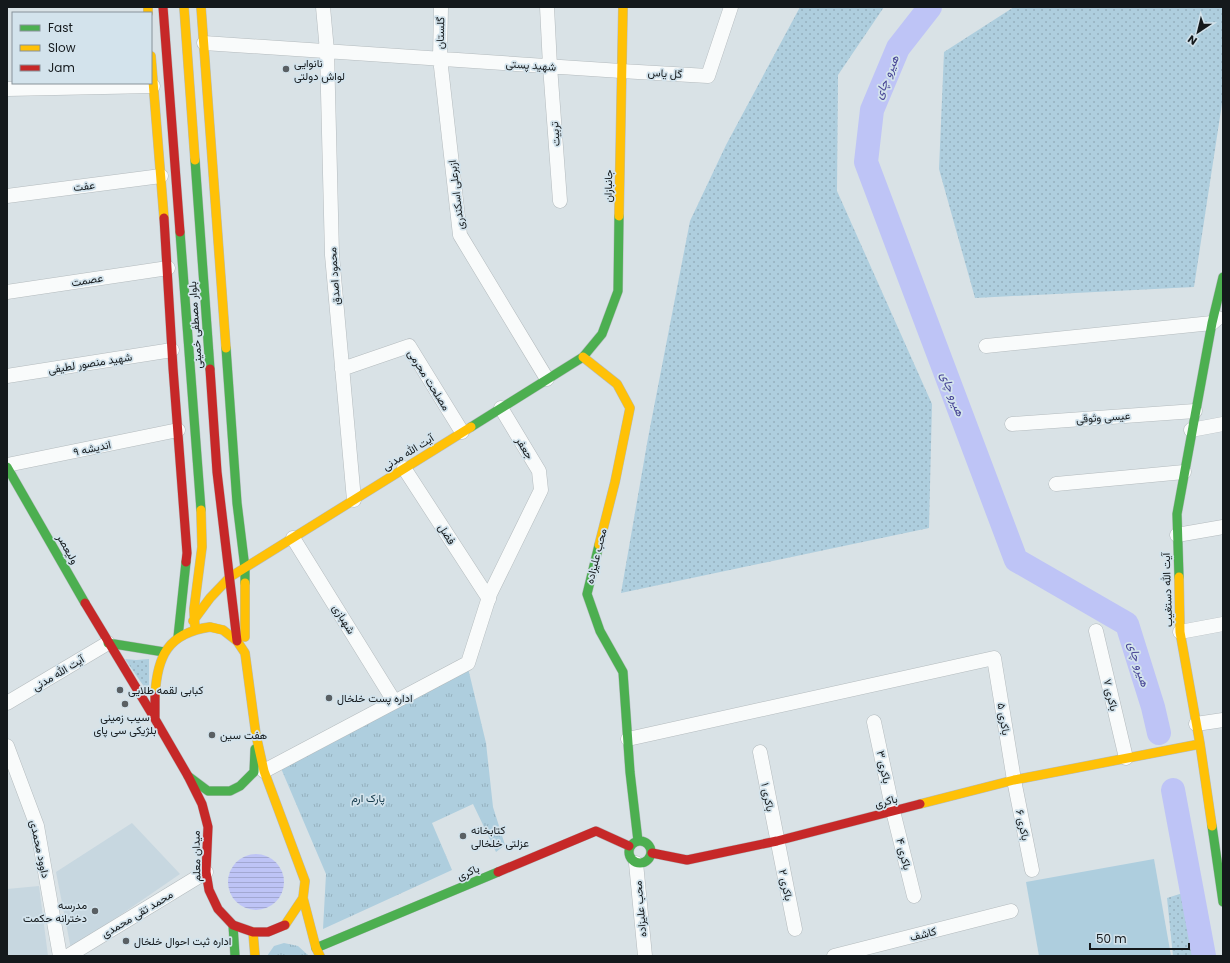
<svg xmlns="http://www.w3.org/2000/svg" width="1230" height="963" font-family="Poppins,Vazirmatn,sans-serif">
	<style>
		.built { fill: #c7d7e0 }
		.grass { fill: url(#grass-dots) }
		.park { fill: url(#park-tufts) }
		.pitch { fill: #aecede }
		.water { fill: url(#water-rules) }
		.lines { fill: none; stroke-linecap: round; stroke-linejoin: round }
		.river { stroke: #bec4f6; stroke-width: 24 }
		.street-casing { stroke: #b4bbbe; stroke-width: 15 }
		.fast-casing { stroke: #b4bbbe; stroke-width: 10 }
		.slow-casing { stroke: #b4bbbe; stroke-width: 10 }
		.jam-casing { stroke: #b4bbbe; stroke-width: 10 }
		.street { stroke: #f9fbfb; stroke-width: 14 }
		.fast { stroke: #4caf50; stroke-width: 9 }
		.slow { stroke: #ffc107; stroke-width: 9 }
		.jam { stroke: #c62828; stroke-width: 9 }
		.poi-dot { fill: #595f63; stroke: #d3e3ec; stroke-width: 1.5 }
		.labels { text-anchor: middle; dominant-baseline: central; stroke-width: 3.5; stroke-linejoin: round; paint-order: stroke }
		.street-label { font-size: 11px; fill: #14191c; stroke: #d3e3ec }
		.poi-label { font-size: 11px; fill: #14191c; stroke: #d3e3ec; text-anchor: start }
		.park-label { font-size: 11px; fill: #133849; stroke: #d3e3ec }
		.water-label { font-size: 12px; font-style: italic; fill: #484696; stroke: #d3e3ec }
	</style>
	<defs>
		<pattern id="grass-dots" width="8" height="8" patternUnits="userSpaceOnUse"><rect width="8" height="8" fill="#aecede"/><path d="M2 2h.1M6 6h.1" fill="none" stroke="#95b0be" stroke-width="1.8" stroke-linecap="round"/></pattern>
		<pattern id="park-tufts" width="24" height="20" patternUnits="userSpaceOnUse"><rect width="24" height="20" fill="#aecede"/><path d="M3 7l-1-3M5 7V3M7 7l1-3M15 17l-1-3M17 17v-4M19 17l1-3" fill="none" stroke="#95b0be"/></pattern>
		<pattern id="water-rules" width="6" height="5" patternUnits="userSpaceOnUse"><rect width="6" height="5" fill="#bec4f6"/><path d="M0 2.5h6" fill="none" stroke="#a2a8d2"/></pattern>
	</defs>
	<rect width="100%" height="100%" fill="#d9e2e6"/>
	<!-- built -->
	<path class="built" d="M132 823 180 874 71 949 56 872Z
		M39 886 48 956H7V889Z"/>
	<!-- grass -->
	<path class="grass" d="M800 7H884L838 75 837 191 932 404 929 528 621 593 648 438 690 221 726 145Z
		M1014 7H1223V97L1194 287 975 298 939 169 944 52Z
		M125 659 136 660 149 659V694Z
		M1186 892 1196 956H1173L1167 898Z"/>
	<!-- park -->
	<path class="park" d="M468 668 486 743 493 807 505 845 496 852 473 804 432 823 452 870 323 929 326 874 280 766Z
		M284 943 298 946 309 956H267L274 946Z"/>
	<!-- pitch -->
	<path class="pitch" d="M1154 859 1171 956H1039L1026 882Z"/>
	<!-- water -->
	<path class="water" d="M228 882a28 28 0 1 1 56 0a28 28 0 1 1-56 0Z"/>
	<g class="lines">
		<!-- river -->
		<path class="river" d="M930 7 898 48 872 110 866 162 1016 560 1127 624 1153 707 1159 733
			M1173 790 1204 956"/>
		<defs>
			<path id="street" d="M323 7 327 51 332 255 354 500
				M441 7 440 58 460 235 547 379
				M547 7 550 66 560 201
				M204 43 621 71 708 76 731 7
				M7 89 153 86
				M7 196 161 176
				M7 292 168 268
				M986 346 1212 323 1218 318
				M342 369 409 346 462 432
				M7 376 172 350
				M1012 424 1195 411
				M1191 430 1223 424
				M7 465 178 430
				M404 468 489 599
				M1056 484 1184 472
				M1177 535 1223 527
				M293 538 394 701
				M1096 631 1126 758
				M1180 632 1223 624
				M7 703 108 643
				M874 722 893 811 914 896
				M1196 724 1223 720
				M628 739 994 658 1014 780 1032 870
				M7 746 37 826 60 956
				M760 752 795 929
				M264 771 468 663 490 594 541 490 539 471 501 408
				M636 863 645 956
				M68 956 206 872
				M834 956 1011 911"/>
			<path id="fast" d="M195 160 210 369
				M180 232 201 510
				M226 348 237 503 245 568V583
				M471 427 583 357 602 334 618 291 619 216
				M7 467 85 603
				M599 545 587 594 600 631 623 672 630 772 638 841
				M1179 577 1177 514 1212 323 1223 277
				M178 637 186 562
				M108 643 164 652
				M188 776 208 791H230L240 786 254 772 255 749
				M1212 826 1223 902
				M629 852a11 11 0 1 1 22 0a11 11 0 1 1-22 0Z
				M233 925 235 956
				M316 948 498 872"/>
			<path id="slow" d="M148 7V13
				M184 7 195 160
				M201 7 226 348
				M151 56 164 218
				M619 216 623 7
				M583 357 617 384 630 408 615 482 599 545
				M1179 577 1180 632 1200 744 1212 826
				M245 583V637
				M193 621 210 598 230 577 471 427
				M210 627 223 630 237 641 245 653 256 735 264 771 305 881 303 898 285 925
				M195 629 194 609 202 547 201 510
				M155 696C157 656 168 633 210 627
				M920 804 1014 780 1200 744
				M303 898 316 948 320 956
				M253 932 255 956"/>
			<path id="jam" d="M163 7 180 232
				M164 218 173 368 187 553 186 562
				M210 369 217 472 237 641
				M85 603 155 719
				M155 696V719L188 776 202 804 208 827 206 872 209 890 218 909 233 925 253 932H268L285 925
				M652 853 687 860 777 841 920 804
				M498 872 596 831 629 846"/>
		</defs>
		<!-- street casing -->
		<use href="#street" class="street-casing"/>
		<!-- fast casing -->
		<use href="#fast" class="fast-casing"/>
		<!-- slow casing -->
		<use href="#slow" class="slow-casing"/>
		<!-- jam casing -->
		<use href="#jam" class="jam-casing"/>
		<!-- street -->
		<use href="#street" class="street"/>
		<!-- fast -->
		<use href="#fast" class="fast"/>
		<!-- slow -->
		<use href="#slow" class="slow"/>
		<!-- jam -->
		<use href="#jam" class="jam"/>
	</g>
	<!-- markers -->
	<g class="poi-dot">
		<circle cx="286" cy="69" r="4"/>
		<circle cx="120" cy="690" r="4"/>
		<circle cx="329" cy="698" r="4"/>
		<circle cx="125" cy="704" r="4"/>
		<circle cx="212" cy="735" r="4"/>
		<circle cx="463" cy="836" r="4"/>
		<circle cx="95" cy="911" r="4"/>
		<circle cx="126" cy="941" r="4"/>
	</g>
	<g class="labels">
		<!-- street labels -->
		<g class="street-label">
			<text transform="translate(440 33) rotate(-89)">گلستان</text>
			<text transform="translate(531 65) rotate(4)">شهید پستی</text>
			<text transform="translate(665 73) rotate(3)">گل یاس</text>
			<text transform="translate(555 134) rotate(-94)">تربیت</text>
			<text transform="translate(84 186) rotate(-7)">عفت</text>
			<text transform="translate(608 186) rotate(-89)">جانبازان</text>
			<text transform="translate(456 195) rotate(-97)">ازبرعلی اسکندری</text>
			<text transform="translate(334 276) rotate(-94)">محمود اصدق</text>
			<text transform="translate(87 280) rotate(-9)">عصمت</text>
			<text transform="translate(195 325) rotate(-94)">بلوار مصطفی خمینی</text>
			<text transform="translate(90 363) rotate(-9)">شهید منصور لطیفی</text>
			<text transform="translate(429 380) rotate(58)">مصلحت محرمی</text>
			<text transform="translate(1103 417) rotate(-4)">عیسی وثوقی</text>
			<text transform="translate(92 448) rotate(-12)">اندیشه ۹</text>
			<text transform="translate(525 448) rotate(59)">جعفر</text>
			<text transform="translate(408 452) rotate(-32)">آیت‌ الله مدنی</text>
			<text transform="translate(447 534) rotate(57)">فضل</text>
			<text transform="translate(68 549) rotate(60)">ولیعصر</text>
			<text transform="translate(596 556) rotate(-76)">محب علیزاده</text>
			<text transform="translate(1167 590) rotate(-92)">آیت الله دستغیب</text>
			<text transform="translate(344 619) rotate(58)">شهبازی</text>
			<text transform="translate(58 673) rotate(-31)">آیت الله مدنی</text>
			<text transform="translate(1111 695) rotate(77)">باکری ۷</text>
			<text transform="translate(1004 719) rotate(81)">باکری ۵</text>
			<text transform="translate(884 767) rotate(78)">باکری ۳</text>
			<text transform="translate(768 797) rotate(79)">باکری ۱</text>
			<text transform="translate(886 801) rotate(-14)">باکری</text>
			<text transform="translate(1023 825) rotate(79)">باکری ۶</text>
			<text transform="translate(40 849) rotate(78)">داوود محمدی</text>
			<text transform="translate(904 854) rotate(76)">باکری ۴</text>
			<text transform="translate(196 856) rotate(-91)">میدان معلم</text>
			<text transform="translate(468 872) rotate(-23)">باکری</text>
			<text transform="translate(786 885) rotate(78)">باکری ۲</text>
			<text transform="translate(640 909) rotate(-95)">محب علیزاده</text>
			<text transform="translate(137 914) rotate(-31)">محمد تقی محمدی</text>
			<text transform="translate(923 934) rotate(-14)">کاشف</text>
		</g>
		<!-- poi labels -->
		<g class="poi-label">
			<text x="294" y="63">نانوایی<tspan x="294" dy="13">لواش دولتی</tspan></text>
			<text x="128" y="690">کبابی لقمه طلایی</text>
			<text x="337" y="698">اداره پست خلخال</text>
			<text x="125" y="717" text-anchor="middle">سیب زمینی<tspan x="125" dy="13">بلژیکی سی پای</tspan></text>
			<text x="220" y="735">هفت سین</text>
			<text x="471" y="830">کتابخانه<tspan x="471" dy="13">عزلتی خلخالی</tspan></text>
			<text x="87" y="905" text-anchor="end">مدرسه<tspan x="87" dy="13">دخترانه حکمت</tspan></text>
			<text x="134" y="941">اداره ثبت احوال خلخال</text>
		</g>
		<!-- park labels -->
		<g class="park-label">
			<text x="368" y="798">پارک ارم</text>
		</g>
		<!-- water labels -->
		<g class="water-label">
			<text transform="translate(886 77) rotate(-67)">هیرو چای</text>
			<text transform="translate(953 394) rotate(69)">هیرو چای</text>
			<text transform="translate(1139 664) rotate(73)">هیرو چای</text>
		</g>
	</g>
	<!-- border -->
	<rect width="1230" height="963" fill="none" stroke="#14191c" stroke-width="16"/>
	<!-- legend -->
	<rect x="12" y="12" width="140" height="72" fill="#d3e3ec" stroke="#879299"/>
	<rect x="20" y="25" width="20" height="6" fill="#4caf50" stroke="#879299"/>
	<text x="48" y="32" font-size="12" fill="#14191c">Fast</text>
	<rect x="20" y="45" width="20" height="6" fill="#ffc107" stroke="#879299"/>
	<text x="48" y="52" font-size="12" fill="#14191c">Slow</text>
	<rect x="20" y="65" width="20" height="6" fill="#c62828" stroke="#879299"/>
	<text x="48" y="72" font-size="12" fill="#14191c">Jam</text>
	<!-- north arrow -->
	<g transform="translate(1198 32) rotate(215)" stroke="#d3e3ec" stroke-width="3" paint-order="stroke">
	<path d="M0-3L7 15L0 10L-7 15Z" fill="#14191c"/>
	<text y="-6" font-size="11" font-weight="bold" text-anchor="middle" fill="#14191c">N</text>
	</g>
	<!-- scale -->
	<path d="M1090 943v6h99v-6" fill="none" stroke="#14191c" stroke-width="2"/>
	<text x="1096" y="943" font-size="12" fill="#14191c" stroke="#d3e3ec" stroke-width="3" paint-order="stroke">50 m</text>
</svg>
